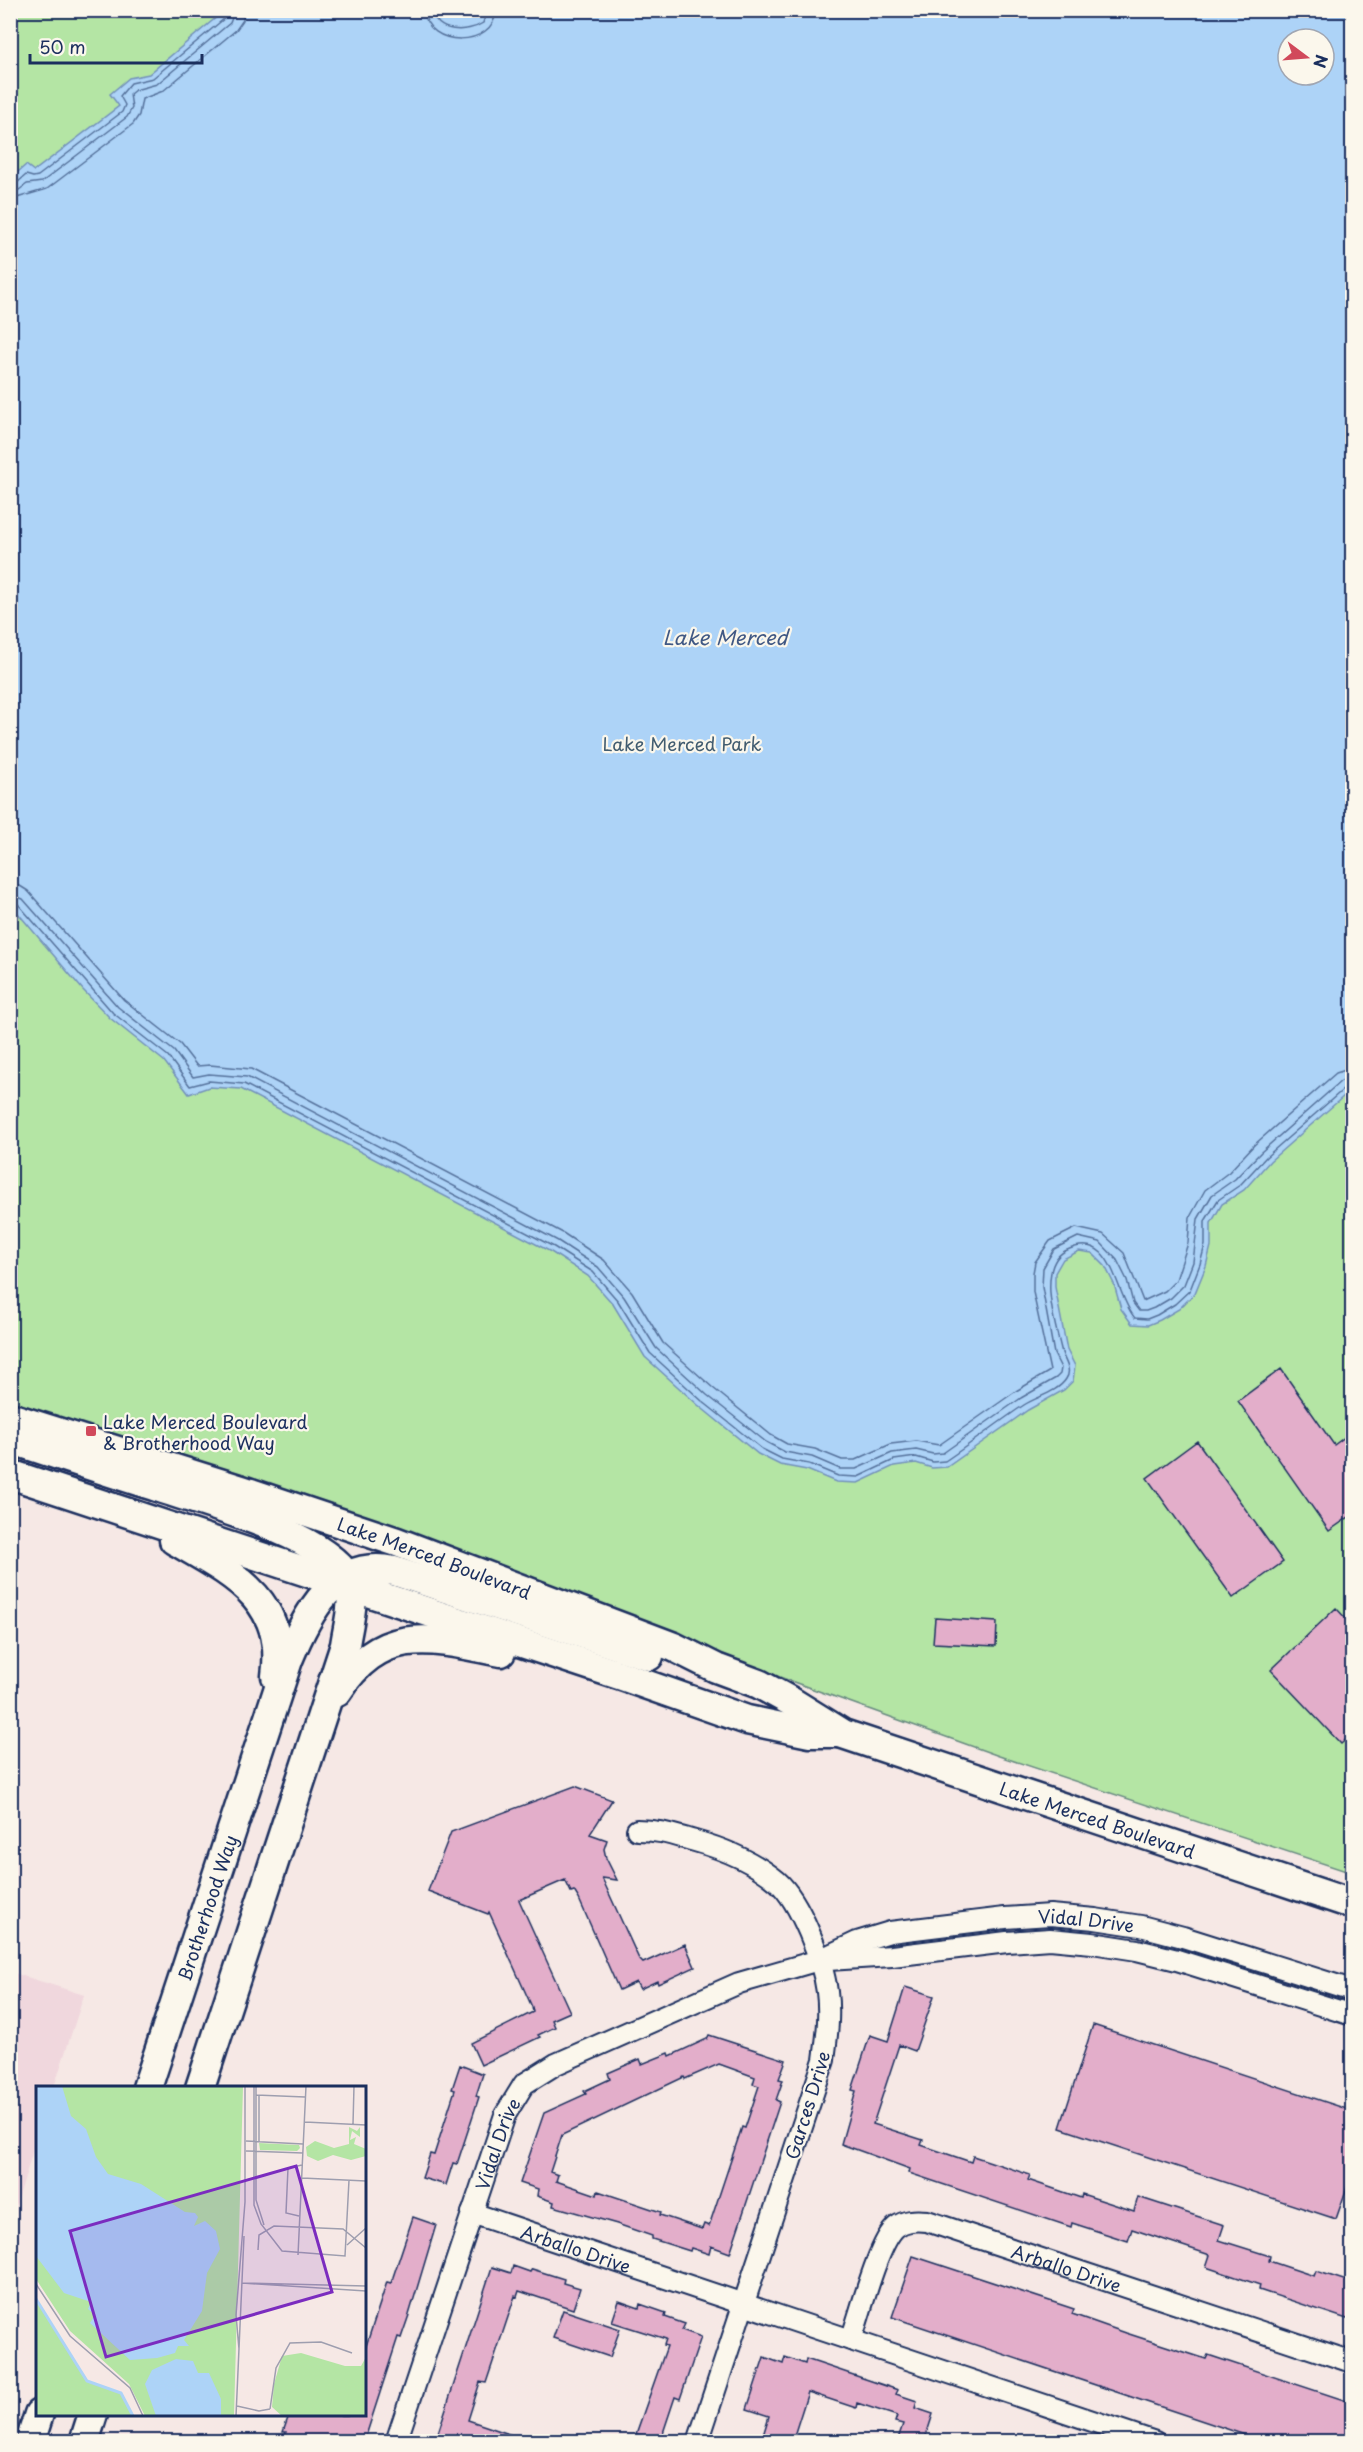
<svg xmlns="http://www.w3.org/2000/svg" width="1363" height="2452" font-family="'Playpen Sans',sans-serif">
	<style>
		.built { fill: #f0d7dd }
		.green { fill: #b4e5a4; stroke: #688a81; stroke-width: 1.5; fill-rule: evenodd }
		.water { fill: #add3f7; stroke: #7391ba; stroke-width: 1.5; fill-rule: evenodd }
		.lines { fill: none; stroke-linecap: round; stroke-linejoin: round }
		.shore { stroke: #55719b; stroke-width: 1.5 }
		.building { fill: #e3aeca; stroke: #1b2f5e; stroke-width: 1.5; fill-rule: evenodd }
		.minor-casing { stroke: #1b2f5e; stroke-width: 24 }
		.secondary-casing { stroke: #1b2f5e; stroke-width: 33 }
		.minor { stroke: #fbf7ec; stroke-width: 20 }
		.secondary { stroke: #fbf7ec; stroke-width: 28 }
		.poi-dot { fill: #d1495b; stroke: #fbf7ec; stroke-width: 2 }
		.labels { text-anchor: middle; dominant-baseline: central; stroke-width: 4.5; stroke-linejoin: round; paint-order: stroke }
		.park-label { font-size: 18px; fill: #415c70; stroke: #fbf7ec }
		.poi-label { font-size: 18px; fill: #1b2f5e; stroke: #fbf7ec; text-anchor: start }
		.street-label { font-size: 18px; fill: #1b2f5e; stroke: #fbf7ec }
		.water-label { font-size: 20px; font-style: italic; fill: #405884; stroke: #fbf7ec }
		.inset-river { fill: none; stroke: #add3f7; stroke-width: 3 }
		.inset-road { fill: none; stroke: #9e9eaf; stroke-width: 1.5 }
		.view { fill: #7b2cbf; fill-opacity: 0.15; stroke: #7b2cbf; stroke-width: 3 }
		.inset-edge { fill: none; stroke: #1b2f5e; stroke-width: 3 }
	</style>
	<rect width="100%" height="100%" fill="#f6e8e5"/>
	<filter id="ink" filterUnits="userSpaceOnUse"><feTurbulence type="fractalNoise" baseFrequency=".0167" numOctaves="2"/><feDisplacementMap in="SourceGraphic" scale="12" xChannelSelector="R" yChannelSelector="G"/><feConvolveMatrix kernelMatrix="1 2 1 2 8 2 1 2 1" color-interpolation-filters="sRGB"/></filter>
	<g filter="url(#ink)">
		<!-- built -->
		<path class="built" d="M11 1972 84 1995 54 2087 38 2088 37 2138 11 2222Z"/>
		<!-- green -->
		<path class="green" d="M10 11H1352V1873L999 1756 699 1648 11 1410ZM1288 39H1324V75H1288Z"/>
		<!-- water -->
		<path class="water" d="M444 11C455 19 468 15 481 10L1352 11V1089L1270 1161 1244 1190 1222 1204 1211 1223V1246L1206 1266 1195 1293 1179 1309 1160 1320 1148 1325 1132 1324 1121 1309 1114 1284 1105 1266 1092 1253 1079 1251 1063 1259 1055 1273V1287L1067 1350 1075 1366 1073 1381 1064 1390 1028 1410 947 1467 932 1468 916 1463 894 1466 858 1483 836 1482 807 1470 780 1465 758 1454 698 1405 645 1357 613 1304 588 1276 551 1252 241 1089 209 1087 189 1094 164 1061 110 1018 83 990 11 905V178L26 165 34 171 119 106 110 94 129 78 149 74 224 11ZM1288 39H1324V75H1288Z"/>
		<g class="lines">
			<!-- shore -->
			<path class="shore" d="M424 10C426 49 495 48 496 10
				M433 10C435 34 468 33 483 23L487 10
				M10 184 17 183 26 175 33 177 38 176 122 112 125 105 120 96 131 83 153 78 225 18 227 10
				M10 191 19 190 27 184 42 182 127 117 132 108 130 94 135 90 157 84 230 23 235 10
				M10 200 47 189 133 124 139 115 142 99 163 91 236 30 243 20 244 10
				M10 885 20 886 28 891 124 1000 180 1044 197 1066 210 1065 251 1069 563 1233 604 1260 632 1292 663 1343 713 1388 771 1435 787 1444 815 1449 842 1460H855L891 1444 916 1441 939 1445 1016 1391 1050 1371 1033 1292V1273L1035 1262 1050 1241 1076 1228 1103 1234 1124 1253 1143 1301 1165 1291 1176 1280 1188 1243 1190 1217 1205 1190 1229 1172 1254 1145 1336 1073 1352 1068
				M10 894 23 899 118 1007 174 1051 193 1077 209 1074 247 1077 558 1241 598 1267 624 1297 656 1348 707 1395 766 1442 785 1452 812 1457 840 1469H856L892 1453 916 1450 933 1454 943 1453 1021 1398 1056 1378 1060 1374 1061 1368 1054 1354 1042 1287 1043 1268 1054 1249 1078 1237 1100 1242 1117 1260 1127 1280 1133 1303 1139 1311H1146L1154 1308 1171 1298 1184 1285 1193 1262 1198 1219 1212 1195 1235 1179 1261 1152 1341 1081 1352 1077
				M10 901 18 904 113 1013 168 1056 190 1086 209 1081 244 1084 554 1247 593 1272 618 1301 650 1353 702 1401 762 1449 782 1459 809 1464 838 1476 858 1477 894 1460 916 1457 933 1462 945 1461C972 1443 997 1423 1024 1405 1036 1397 1058 1392 1066 1379 1073 1369 1063 1360 1061 1349 1055 1324 1037 1266 1065 1251 1114 1226 1114 1294 1135 1318L1147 1319 1157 1315 1175 1304 1190 1290 1200 1264 1205 1245V1221L1218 1200 1240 1185 1266 1157 1346 1087 1352 1085"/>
		</g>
		<!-- building -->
		<path class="building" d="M1281 1369 1334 1445 1353 1431V1514L1329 1531 1238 1401Z
			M1197 1441 1283 1562 1233 1598 1147 1478Z
			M1336 1608 1353 1626V1733L1341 1744 1271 1670Z
			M935 1618 997 1622 996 1646 933 1643Z
			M575 1786 612 1800 590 1834 607 1840 604 1849 606 1858 617 1880 602 1878 639 1959 643 1963 685 1944 695 1967 658 1984 657 1981 640 1989 636 1982 619 1990 579 1899 574 1891 571 1892 565 1880 519 1900 570 2012 552 2020 555 2027 538 2035 540 2037 481 2065 471 2043 533 2012 532 2007 489 1912 488 1914 428 1891 451 1832Z
			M905 1987 934 1996 915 2051 899 2045 873 2124 923 2140 921 2145 971 2162 973 2156 1030 2175 1028 2180 1081 2198 1082 2194 1134 2211 1138 2197 1224 2225 1219 2240 1270 2256 1269 2261 1314 2276 1316 2271 1353 2283V2321L1259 2290 1260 2285 1206 2267 1210 2255 1132 2229 1128 2241 1072 2223 1071 2227 909 2173 910 2169 841 2144 856 2091 852 2090 870 2035 888 2041Z
			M1093 2025 1353 2111V2170L1336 2219 1060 2128Z
			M709 2035 786 2060 779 2079 783 2080 776 2100 780 2102 730 2253 711 2246 709 2254 691 2248 690 2251 652 2239V2236L617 2224 553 2206 554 2202 537 2196 538 2189 520 2183 544 2113 586 2094 584 2091 610 2079 608 2073 640 2059 642 2064 669 2053 670 2056 707 2039ZM719 2064 755 2077 753 2084 759 2086 745 2128 742 2127 709 2226 704 2224 702 2229 660 2215 661 2212 598 2191 597 2195 556 2181 558 2175 550 2172 562 2135 684 2077 685 2079Z
			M460 2065 483 2074 476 2096 479 2097 457 2164 453 2163 446 2185 422 2178 430 2154 434 2155 455 2090 452 2089Z
			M413 2217 436 2225 409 2315 401 2338 398 2337 364 2442H283L286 2432H283L289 2415H364V2352L387 2282 391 2283Z
			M913 2256 1074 2309 1072 2314 1126 2333 1206 2359 1208 2355 1353 2403V2442H1266L892 2317Z
			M513 2266 530 2272 532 2269 564 2279 563 2283 580 2288 573 2309 519 2291 517 2297 515 2296 486 2383 480 2382 468 2420 521 2438V2442H435L492 2267 511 2273Z
			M619 2301 639 2308 640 2304 666 2313 665 2317 685 2324 682 2330 701 2337 680 2399 675 2397 660 2442H640L642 2435 636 2434 667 2346 664 2345 666 2339 612 2322Z
			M563 2310 620 2329 610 2357 553 2338Z
			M764 2357 783 2364 785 2357 805 2364 806 2359 898 2390 896 2394 917 2401 915 2408 933 2414 924 2442H897L903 2424 895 2422 897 2416 857 2403 856 2408 808 2392 792 2442H761L769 2416 747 2409Z"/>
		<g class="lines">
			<defs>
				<g id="minor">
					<path d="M637 1830C660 1830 673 1835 695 1841 724 1849 753 1861 777 1881 800 1901 823 1961 827 1992 830 2015 827 2037 824 2060L698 2442"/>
					<path d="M828 1960 892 1956 1007 1942 1050 1939 1092 1943 1137 1950 1177 1960 1352 2015"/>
					<path id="s1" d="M472 2213 1155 2442"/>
					<path id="s2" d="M851 2340C860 2315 878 2242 896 2227 905 2220 915 2220 927 2221L1352 2362"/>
					<path id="s3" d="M396 2442 505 2115 524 2084 556 2064 739 1983 819 1960 857 1942 890 1932 1005 1918 1050 1915 1095 1919 1141 1926 1183 1937 1352 1990"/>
				</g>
				<g id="secondary">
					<path id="s4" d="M10 1417 242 1490 397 1542 674 1647 716 1668 759 1684 790 1701 843 1734 1352 1904"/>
					<path d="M10 1439C58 1455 106 1471 154 1486 201 1502 323 1534 347 1577 357 1597 348 1624 345 1645L200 2088"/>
					<path d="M10 1474 622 1676 747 1720 810 1733H840"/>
					<path d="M174 1540C231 1573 287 1598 276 1676"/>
					<path d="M337 1692C382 1623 431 1638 501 1652"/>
					<path id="s5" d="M147 2088 288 1660C307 1614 334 1558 394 1571L649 1656"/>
					<path d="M30 2442 39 2414"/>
					<path d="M84 2442 93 2414"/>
				</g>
			</defs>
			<!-- minor casing -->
			<use href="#minor" class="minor-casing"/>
			<!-- secondary casing -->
			<use href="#secondary" class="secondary-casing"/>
			<!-- minor -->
			<use href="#minor" class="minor"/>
			<!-- secondary -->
			<use href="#secondary" class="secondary"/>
		</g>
	</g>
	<!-- markers -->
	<rect class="poi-dot" x="85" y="1425" width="12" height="12" rx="3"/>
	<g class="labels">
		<!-- park labels -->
		<g class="park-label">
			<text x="682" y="743">Lake Merced Park</text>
		</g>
		<!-- poi labels -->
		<g class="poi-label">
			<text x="103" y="1421">Lake Merced Boulevard<tspan x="103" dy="21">&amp; Brotherhood Way</tspan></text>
		</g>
		<!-- street labels -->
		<g class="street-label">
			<text stroke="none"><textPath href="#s4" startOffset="447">Lake Merced Boulevard</textPath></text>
			<text stroke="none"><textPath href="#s4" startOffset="1162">Lake Merced Boulevard</textPath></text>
			<text stroke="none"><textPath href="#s5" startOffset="190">Brotherhood Way</textPath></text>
			<text stroke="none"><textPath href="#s3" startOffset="976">Vidal Drive</textPath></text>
			<text transform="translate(807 2105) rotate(-73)">Garces Drive</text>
			<text stroke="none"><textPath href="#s3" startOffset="315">Vidal Drive</textPath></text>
			<text stroke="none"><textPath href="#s1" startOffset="110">Arballo Drive</textPath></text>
			<text stroke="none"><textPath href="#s2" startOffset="302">Arballo Drive</textPath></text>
		</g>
		<!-- water labels -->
		<g class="water-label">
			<text x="725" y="637">Lake Merced</text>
		</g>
	</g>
	<!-- overview -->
	<g transform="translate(36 2086)">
		<rect width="330" height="330" fill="#f6e8e5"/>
		<path d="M0 0H207L198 330H109L93 298 34 245 0 193ZM313 41 321 45 324 41V51L316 45 314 54 320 51 318 58 330 63V70L315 74 297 69 282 75 271 70 270 61 279 55 298 62 313 58ZM223 57 263 59 264 62 261 65 224 64ZM0 214 51 295 85 307 96 330H0ZM265 267 309 280H325L330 271V330H246L236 321 238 298 246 270Z" fill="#b4e5a4"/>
		<path d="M0 0H26L35 30 50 43 60 71 72 88 105 98 149 126 159 127 162 131 158 140 169 135 180 145 184 163 171 187 166 225 148 254 153 260H142L139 267 121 272 94 274 54 237 59 229 52 223 55 216 28 207 0 170ZM140 273 157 275 162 287H173L185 313V330H120L109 298 116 284Z" fill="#add3f7"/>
		<path class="inset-river" d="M0 213 51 295 85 307 97 330"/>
		<path class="inset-road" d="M218 0V119L225 138 246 165 309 170 313 94M220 0V114L228 139M220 9 269 11M223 10V56M269 36 330 39M317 38 318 0M210 55 267 58M210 65 267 67M266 92 330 95M263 130 250 127 252 82 266 79M311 159 330 142M222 164 223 149 238 140 307 143 330 162M262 169 270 0M206 197 330 205M206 197 330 200M0 198 34 250 94 302 107 330M203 263 200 229 209 116V0M201 320 223 325 234 323M234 323 240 282 254 257 285 256 316 267M200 330 208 150"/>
		<path class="view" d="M260 80 296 206 70 271 34 145Z"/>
		<rect width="330" height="330" class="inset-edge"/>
	</g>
	<!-- margin -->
	<rect width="1363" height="2452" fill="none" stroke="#fbf7ec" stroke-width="36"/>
	<rect x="18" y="18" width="1327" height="2416" fill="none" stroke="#1b2f5e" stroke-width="2" filter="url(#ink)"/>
	<!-- north arrow -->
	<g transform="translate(1306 57) rotate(106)"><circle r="28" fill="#fbf7ec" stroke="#a1a7b3" stroke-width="1.5"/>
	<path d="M0-4.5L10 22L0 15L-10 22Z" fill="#d1495b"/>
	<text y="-9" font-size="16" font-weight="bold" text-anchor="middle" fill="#1b2f5e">N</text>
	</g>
	<!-- scale -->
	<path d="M30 54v9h172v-9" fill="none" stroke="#1b2f5e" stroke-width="3"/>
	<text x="39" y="54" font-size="18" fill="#1b2f5e" stroke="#fbf7ec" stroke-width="4.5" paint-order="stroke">50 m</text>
</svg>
